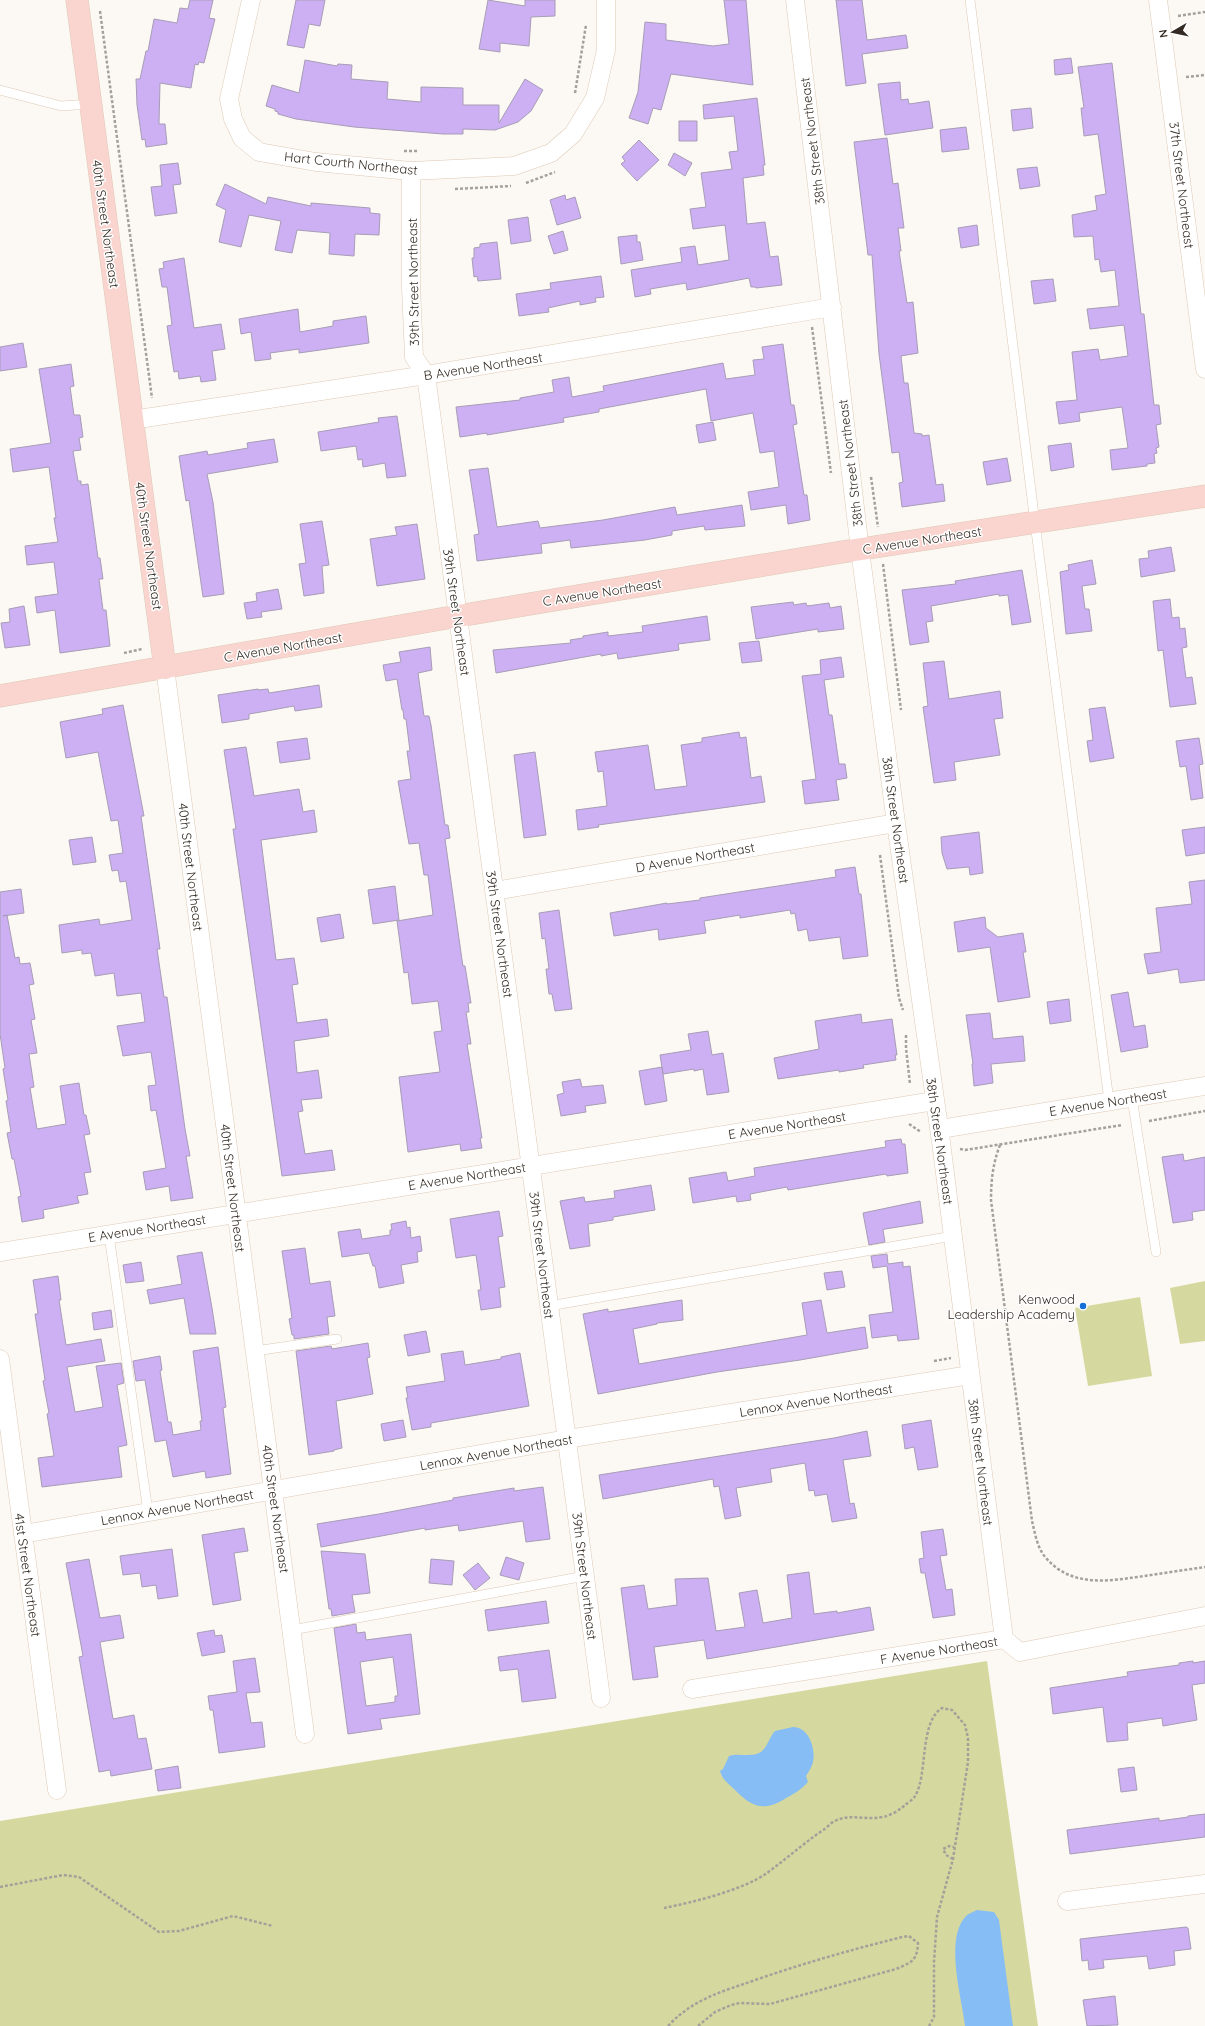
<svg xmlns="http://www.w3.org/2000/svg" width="1205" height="2026" font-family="Quicksand,sans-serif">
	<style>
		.green { fill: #d6d99f }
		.water { fill: #86bdf4 }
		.building { fill: #cdb0f3; stroke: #a79db6; fill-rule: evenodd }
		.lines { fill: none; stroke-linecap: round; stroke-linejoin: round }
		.lane-casing { stroke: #dec9b4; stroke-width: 10 }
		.street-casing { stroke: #dec9b4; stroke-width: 19 }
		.secondary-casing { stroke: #dec9b4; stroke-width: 23 }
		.path { stroke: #a6a09a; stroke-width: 2.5; stroke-dasharray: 3 2; stroke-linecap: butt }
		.lane { stroke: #fff; stroke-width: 9 }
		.street { stroke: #fff; stroke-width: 18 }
		.secondary { stroke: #fad5d0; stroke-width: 22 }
		.poi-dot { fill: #156fd8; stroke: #fff; stroke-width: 1.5 }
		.labels { text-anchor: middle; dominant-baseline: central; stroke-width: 3; stroke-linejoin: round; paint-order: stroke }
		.street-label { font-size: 13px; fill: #332b23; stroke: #fff }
		.poi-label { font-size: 13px; fill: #332b23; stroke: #fff; text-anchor: end }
	</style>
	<rect width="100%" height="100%" fill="#fcf8f4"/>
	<!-- green -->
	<path class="green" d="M1205 1281V1341L1180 1344 1170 1288Z
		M1140 1297 1152 1376 1088 1386 1075 1308Z
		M987 1661 1038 2026H0V1821Z"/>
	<!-- water -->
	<path class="water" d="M793 1727C809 1727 816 1749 813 1762 812 1767 809 1771 806 1776L808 1782C800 1791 793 1794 783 1800 762 1812 751 1806 735 1790 728 1783 723 1781 720 1771L723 1769 729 1756C739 1752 755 1759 763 1750 768 1745 770 1736 775 1731Z
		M977 1910 994 1912 999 1920 1013 2026H965C962 1998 944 1939 966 1916 969 1913 974 1912 977 1910Z"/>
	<!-- building -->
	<path class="building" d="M190 0H213L209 18 215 19 204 63 199 62 198 65 195 64 191 88 160 83 159 124H165L167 144 146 147 145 139 142 140 137 105 136 79H140L146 51H148L154 19 177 23 180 8 188 9Z
		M296 0H325L320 26 309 24 304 48 287 45Z
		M488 0 525 6V0H555V16L531 17 529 46 500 43V52L479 49Z
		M724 0H746L753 85 671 74 661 110 653 108 648 124 629 118 638 92 645 22 666 24V40L713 46 729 44Z
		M836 0H862L867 40 906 35 908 48 862 54 866 83 846 86Z
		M1071 58 1073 73 1055 75 1054 60Z
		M305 60 337 66 338 64 352 65 351 79 388 82 387 99 421 102V87L463 88V105H499V123L525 79 543 90 531 111 518 122 495 130 463 129V134H443L354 127 296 119 278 114V112L275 111V109L266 106 272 85 299 93Z
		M1112 63 1141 314H1144L1154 405H1159L1161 424 1156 425 1159 447 1156 448 1157 453 1154 454 1155 463 1147 464V466L1112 470 1110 450 1128 448 1122 407 1079 413 1080 421 1059 424 1056 402 1077 400 1072 352 1098 349 1100 360 1128 356 1124 325 1090 329 1087 309 1119 306 1115 270 1101 272 1099 259 1095 260 1093 236 1074 237 1072 215 1097 210 1095 196 1106 194 1098 134 1084 136 1081 108H1084L1078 67Z
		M900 82 901 100 908 99 909 104 929 101 933 128 885 135 878 84Z
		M757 98 765 165H763L764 175 743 178 747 224 765 222 770 257 778 256 782 285 756 288 755 287H751L749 278 687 290 686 283 650 289 651 294 635 297 631 270 682 262 680 248 695 246 698 265 729 260 725 225 693 229 690 209 706 207 701 173 732 169 729 152 738 151 734 116 704 119 703 105Z
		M1031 108 1033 128 1013 131 1011 110Z
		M679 121H697V141H679Z
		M966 127 969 149 942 152 940 130Z
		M887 138 893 184 898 183 904 228H898L901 251H899L907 303 913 302 918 353 901 356 904 383H908L914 433 922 434V436L929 435 936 485 943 484 945 501 902 507 899 483 903 482 899 452 892 453 879 354 872 255H868L854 142Z
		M639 140 659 160 637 181 621 164 625 161 622 157Z
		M674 153 692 163 685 176 668 165Z
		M178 163 181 184 173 185 177 213 155 216 151 187 162 186 160 165Z
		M1037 167 1040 186 1020 189 1017 169Z
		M225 184 266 204 268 197 311 206V203L370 208V213L380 214 379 235 355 234 354 256 329 254 330 233 297 230 292 253 275 250 281 221 249 215 241 247 219 242 226 210 216 205Z
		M565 195 566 200 575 197 581 218 557 225 550 200Z
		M528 217 531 241 511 244 508 220Z
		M977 225 979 245 961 248 958 228Z
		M563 231 568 250 554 254 548 236Z
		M637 235V242H640L643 260 621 264 618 237Z
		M497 242 501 279 478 281 477 276 474 277 472 258H474V248L480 247V244Z
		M184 258 194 328 221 324 225 349 212 351 216 380 201 382 200 376 179 379 178 371 174 372 167 326 172 325 167 287H162L159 269 164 268 163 262Z
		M601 276 604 297 595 298 596 302 580 305V301L548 308 549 312 519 316 516 294 551 289 550 283Z
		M1053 279 1056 301 1034 304 1031 281Z
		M298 309 300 332 333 326V321L366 316 369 343 299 353V349L270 353 271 359 255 361 251 332 241 334 239 319Z
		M23 343 27 367 0 371V347Z
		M783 344 791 405H794L797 424 793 425 804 495H807L810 520 788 524 786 505 751 510 748 492 779 487 774 451 760 453 753 413 711 421 706 389 599 409V412L563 418 564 422 487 435V433L460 437 456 407 520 400V398L554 392 552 380 569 377 572 397 604 391 603 386 723 363 726 379 755 375 753 360 764 359 762 347Z
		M71 364 74 386 70 387 74 415H80L83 437 79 438 81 450 73 451 78 481H81V485L88 484 98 558H100L103 579H99L103 610H106L110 646 60 653 55 610 37 613 35 597 58 594 54 562 27 565 25 546 58 542 54 518H56L49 467 13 472 10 449 51 443 39 369Z
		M397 416 406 476 387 478 385 463 363 467 362 459 358 460 356 446 321 451 318 432 379 422 378 418Z
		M713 422 716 440 699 443 696 425Z
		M274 439 278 462 207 474 213 502 224 594 203 597 189 500 186 501 179 456 207 451 208 455 248 448 247 443Z
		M1071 443 1074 467 1051 471 1048 446Z
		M1007 458 1011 481 987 485 983 462Z
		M488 468 497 527 538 521 540 528 603 520 675 507 677 515 742 505 745 526 705 530 704 526 672 531V535L645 540 571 548 570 540 541 544 542 553 477 561 474 535 479 534 469 470Z
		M322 521 329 565 322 566 324 593 304 596 299 564 306 563 300 524Z
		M417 524 425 579 377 586 370 539 397 535 395 527Z
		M1171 547 1175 571 1141 577 1139 559 1149 558 1148 551Z
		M1092 560 1096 584 1082 586 1085 609H1089L1092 631 1066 634 1060 572 1069 570 1068 565Z
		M1022 570 1031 622 1012 625 1008 595 999 596V594L931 606 933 621 926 622 929 642 910 645 902 590 956 584 955 581Z
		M278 589 282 609 261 612 262 617 247 619 244 603 257 601 256 593Z
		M1170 599 1172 618 1179 617 1180 629 1185 628 1187 647 1182 648 1186 678 1192 677 1196 704 1170 707 1163 650 1158 651 1153 601Z
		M793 602 794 605 806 603 807 606 829 603 830 608 841 606 844 629 818 632V629L756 639 751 607Z
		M24 606 30 645 5 648 1 623 10 622 9 609Z
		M707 616 710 640 678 644 679 650 618 659 617 653 601 656V654L496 673 493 650 571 643 570 640 583 638V636L608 632V636L643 632 642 626Z
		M759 641 762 661 742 663 739 643Z
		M430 647 432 670 418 673 424 716H429L431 725 445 825H448L450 838 445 839 462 960 463 966H465L471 1003H468L469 1012H466L471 1044H467L482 1138H480L482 1148 461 1151 460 1144 408 1152 399 1077 440 1072 434 1032 442 1031 438 1001 412 1004 408 972 404 973 397 921 433 915 428 875H424L419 843 409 844 398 781 411 779 407 751H410L406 719H404L403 710H402L397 679 386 681 383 665 401 662 399 652Z
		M841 657 844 677 824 680 829 715H832L839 764H845L847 778 836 780 839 800 805 804 802 781 816 779 802 676 821 674 820 660Z
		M944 661 949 699 1000 691 1003 718 994 719 1000 755 954 762 956 780 934 783 923 707 928 706 923 663Z
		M319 685 322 707 295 711 294 706 261 712 249 714V719L222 723 218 695 258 689V690L268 689 269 693Z
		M123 705 144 816H141L160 949H157L164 997H167L185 1129 190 1156H186L193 1198 171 1201 169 1186 146 1190 143 1172 166 1168 156 1110 151 1111 148 1086 156 1085 151 1052 123 1056 117 1026 145 1022 141 993 117 996 114 973 95 976 91 953 82 954V950L62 953 59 925 99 919 100 925 132 920 126 881 120 882 118 870 112 871 109 855 123 853 118 820 111 821 98 752 66 758 60 722 103 714 102 709Z
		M1105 707 1114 758 1090 762 1087 741 1093 740 1089 709Z
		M739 732 740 738 746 737 751 778 761 776 765 802 598 825 599 827 578 830 576 810 607 806 603 771 598 772 595 752 648 745 655 790 687 786 681 745 702 742V738Z
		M307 738 310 759 280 763 277 742Z
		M1199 738 1203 764 1199 765 1203 798 1191 800 1186 766 1180 767 1176 741Z
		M246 747 254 796 299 789 303 812 314 810 317 832 261 840 276 960 294 958 298 984 292 985 297 1023 327 1019 329 1036 294 1041 297 1073 318 1070 322 1098 301 1100 303 1111 298 1112 305 1154 332 1150 335 1170 282 1176 233 829H236L224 750Z
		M535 752 546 835 524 838 514 755Z
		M1205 827V853L1186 856 1182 830Z
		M979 832 983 873 970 875 969 867 947 869 942 853 941 837Z
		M92 837 96 862 73 865 69 840Z
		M855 867 859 894H861L868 956 843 959 840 937 809 941 807 929 798 931 795 913 791 914 790 910 740 918V915L704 921 706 933 659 940 658 929 614 936 610 913 667 903V904L700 900V898L836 877 835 870Z
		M1205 880V980L1180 983 1178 969 1148 974 1144 954 1161 952 1156 908 1192 904 1189 882Z
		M395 886 399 920 373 924 368 890Z
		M21 889 24 913 3 916 7 915 15 958 19 957 20 964 30 963 34 984 29 985 35 1019 31 1020 37 1053 29 1054 34 1087 30 1088 37 1129 66 1124 60 1086 79 1083 84 1115H86L90 1134 84 1135 91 1172 84 1173 88 1194 77 1196 79 1203 43 1210 44 1218 22 1222 18 1197 21 1196 14 1159H12L7 1133 11 1132 6 1101 8 1100 3 1069 5 1068 0 1034V892Z
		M559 910 572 1009 555 1011 552 994H549L546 969H549L545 938 542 939 539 913Z
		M340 914 344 938 321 942 317 918Z
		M985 917 986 928 998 937 1023 933 1026 952H1023L1030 997 998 1002 990 947 958 952 954 922Z
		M1128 992 1134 1027 1145 1025 1148 1047 1121 1052 1111 995Z
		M1069 999 1071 1021 1050 1024 1047 1002Z
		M990 1013 993 1039 1023 1036 1025 1061 991 1064 993 1083 974 1086 972 1064H973L966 1015Z
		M861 1014 862 1023 892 1019 897 1055H895L896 1060 863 1065 864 1068 839 1072V1070L778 1079 774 1058 819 1049 815 1021Z
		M708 1031 712 1055 723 1053 729 1092 707 1095 703 1069 694 1071V1069L663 1074 660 1055 691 1050 688 1034Z
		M662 1067 667 1101 645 1105 639 1071Z
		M580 1079 582 1087 603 1085 606 1103 585 1106 586 1112 561 1116 557 1095 564 1093 562 1082Z
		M901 1139 902 1144H905L908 1173 887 1176 886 1174 788 1190 787 1187 750 1194 751 1200 737 1202 736 1196 693 1203 689 1178 726 1172 728 1181 755 1176 754 1168 886 1147 885 1141Z
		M1183 1154 1184 1161 1205 1157V1210L1192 1212 1193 1220 1173 1223 1162 1157Z
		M651 1185 655 1210 613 1217V1220L588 1224 590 1246 570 1249 560 1201 584 1197 585 1202 615 1198 614 1191Z
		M920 1201 923 1223 885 1229 883 1230 885 1242 869 1245 863 1213Z
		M499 1211 503 1236 498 1237 505 1287 499 1288 501 1307 481 1310 478 1290H481L476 1255 456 1258 450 1219Z
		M406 1221 407 1228 410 1227 411 1238 420 1236 422 1251 417 1252 418 1262 401 1265 404 1283 379 1288 375 1266H373L369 1253 342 1257 338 1232 360 1229 362 1239 390 1235V1230H392L391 1224Z
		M305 1248 310 1284 330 1281 335 1316 327 1317 329 1334 294 1339V1335H292L289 1319 292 1318 282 1251Z
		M202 1252 212 1308 216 1334H190L184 1298 150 1304 147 1290 182 1284 177 1256Z
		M887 1254 888 1264 903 1262V1267L910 1266 919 1339 898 1341 897 1335 872 1338 869 1315 893 1312 887 1266 873 1268 871 1256Z
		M141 1262 144 1281 126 1283 123 1265Z
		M842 1271 845 1287 827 1290 824 1273Z
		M58 1276 61 1300H59L66 1345 101 1339 105 1361 67 1367 75 1412 103 1407 96 1366 121 1363 124 1383 117 1385 127 1445 118 1447 122 1477 42 1487 38 1458 54 1456 47 1414 49 1413 43 1381 45 1380 35 1314H38L33 1280Z
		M682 1300 683 1320 657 1323V1324L633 1329 639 1364 807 1335 802 1303 821 1300 827 1333 865 1327 868 1348 800 1360 717 1372 598 1394 583 1314 608 1309V1312Z
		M111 1310 113 1327 94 1330 92 1313Z
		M426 1331 430 1352 408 1356 404 1335Z
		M368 1343 370 1357 367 1358 373 1394 336 1401 342 1448 334 1450V1451L309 1455 296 1351 331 1346 332 1349Z
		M218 1347 226 1407 223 1408 231 1474 206 1478 205 1471 173 1477 166 1440 155 1442 145 1380 136 1381 133 1361 160 1356 162 1370 160 1371 168 1422H171L173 1435 201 1430 200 1421H202L193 1351Z
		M463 1351 465 1365 501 1359V1357L520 1353 529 1406 431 1423V1427L412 1430 406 1398H408L406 1387 445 1381 441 1354Z
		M403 1420 406 1437 384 1441 381 1424Z
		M931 1420 938 1467 918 1470 914 1447 905 1449 902 1425Z
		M867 1431 871 1456 843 1460 850 1504 854 1503 857 1518 832 1522 827 1494 815 1496 814 1490 809 1491 805 1463 770 1469 772 1482 736 1488 741 1516 725 1519 719 1486 714 1487 713 1479 603 1499 599 1475 834 1438Z
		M543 1487 550 1539 526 1542 523 1521 459 1531 458 1525 425 1530V1528L321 1547 317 1524 379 1514 453 1500V1498L514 1488V1491Z
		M244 1528 248 1551 234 1553 241 1600 213 1605 202 1535Z
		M943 1529 947 1555 940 1556 946 1590 952 1589 955 1615 933 1618 925 1573H921L919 1559 924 1558 921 1532Z
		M172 1549 178 1596 158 1599 156 1585 142 1587 140 1573 123 1575 120 1556Z
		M321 1551 365 1554 370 1593 352 1595 355 1612 332 1616 331 1609H329Z
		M506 1557 524 1563 519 1580 500 1575Z
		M89 1559 100 1618 120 1615 124 1638 100 1642 113 1719 134 1715 138 1739 146 1738 152 1769 111 1776 110 1770 99 1772 79 1657 83 1656 66 1563Z
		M431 1559 454 1561 452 1585 429 1583Z
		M478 1563 490 1578 475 1590 463 1575Z
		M809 1572 814 1614 837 1611V1613L870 1607 874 1630 707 1659 704 1640 654 1647 658 1677 633 1680 621 1588 644 1585 648 1609 677 1605 675 1579 708 1578 716 1631 745 1627 739 1593 757 1590 763 1623 792 1618 787 1575Z
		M546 1601 549 1623 488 1631 485 1610Z
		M356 1624 357 1633 365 1632 366 1640 411 1634 420 1714 380 1719 382 1729 348 1734 334 1628ZM393 1657 398 1696H395V1702L366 1706 360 1662Z
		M214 1630 215 1636 222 1635 225 1652 202 1656 197 1633Z
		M549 1650 556 1698 522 1702 518 1669 500 1671 498 1657Z
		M255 1658 260 1692 246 1693 251 1723 262 1722 265 1747 219 1753 213 1710H210L208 1696 237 1692 233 1661Z
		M1193 1661V1663L1205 1661V1683L1192 1685 1197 1720 1163 1726 1162 1718 1127 1723 1128 1740 1107 1742 1103 1707 1053 1714 1050 1688 1128 1676 1127 1672 1179 1665V1663Z
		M178 1766 181 1788 158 1791 155 1770Z
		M1134 1767 1137 1790 1121 1792 1118 1769Z
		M1205 1814V1837L1070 1854 1067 1830 1159 1818V1821L1188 1817V1816Z
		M1186 1927 1188 1928 1191 1949 1174 1951 1175 1965 1149 1969 1147 1956 1103 1960 1104 1968 1089 1970 1088 1960 1082 1961 1080 1939Z
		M1115 1996 1118 2025 1087 2026 1083 2000Z"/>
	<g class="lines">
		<defs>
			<path id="lane" d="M970 0 1035 523 1109 1101
				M0 90 61 106 90 104
				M1132 1098 1156 1252
				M109 1235 148 1512
				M549 1306 953 1236
				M255 1351 337 1339
				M292 1630 585 1576"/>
			<path id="street" d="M251 0 229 99 233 119 242 138 259 152 316 162 411 171 514 166 551 153 573 134 595 98 606 50V0
				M795 0 860 550 896 823 941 1142 1004 1639
				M1158 0 1205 369
				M411 171V287L414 357 426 375 601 1698
				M132 420 426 375 832 307
				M165 668 305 1734
				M494 891 896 823
				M940 1129 1205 1086
				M0 1252 934 1101
				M0 1359 57 1790
				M23 1534 567 1439 970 1375
				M692 1689 1004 1639 1020 1652 1205 1616
				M1067 1901 1205 1884"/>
			<path id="secondary" d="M77 0 165 668
				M0 696 458 616 842 552 1205 496"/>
		</defs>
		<!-- lane casing -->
		<use href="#lane" class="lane-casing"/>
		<!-- street casing -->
		<use href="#street" class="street-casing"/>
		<!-- secondary casing -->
		<use href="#secondary" class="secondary-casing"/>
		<!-- path -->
		<path class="path" d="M100 11 152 398
			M1178 16 1205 12
			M1186 77 1205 75
			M575 93 586 25
			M404 151H417
			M526 183 555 172
			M455 189 511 186
			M812 327 831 473
			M871 477 878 527
			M883 564 901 710
			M124 653 142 649
			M880 855 899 998 903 1010
			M906 1035V1048L910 1084
			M1149 1121 1205 1111
			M909 1124 921 1132
			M1000 1145C993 1163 991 1180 991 1200L1032 1521C1035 1533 1037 1548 1046 1558 1072 1588 1109 1581 1144 1576 1164 1573 1185 1570 1205 1567
			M960 1149 965 1150 1122 1125
			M934 1361 951 1358
			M953 1859 946 1855 943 1849 949 1846 954 1847
			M0 1887 63 1875 79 1877 159 1932 179 1931 233 1916 273 1926
			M664 1908C694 1902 743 1890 767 1873 786 1859 803 1844 823 1830 827 1828 830 1823 835 1821 856 1810 877 1829 904 1806 907 1803 913 1800 915 1796 928 1776 919 1722 942 1708L952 1710 965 1725 968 1738V1762L953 1859 937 1917 934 1962V2017L929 2026
			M668 2026C695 1997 725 1991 761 1978 808 1962 854 1949 902 1937L909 1936 918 1943C917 1961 912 1962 896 1969L770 2004 740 2003 731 2005 715 2012 698 2026"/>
		<!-- lane -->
		<use href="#lane" class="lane"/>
		<!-- street -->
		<use href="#street" class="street"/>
		<!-- secondary -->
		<use href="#secondary" class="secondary"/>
	</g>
	<!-- markers -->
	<circle class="poi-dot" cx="1083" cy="1306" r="4"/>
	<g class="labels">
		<!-- street labels -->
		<g class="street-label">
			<text transform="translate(812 141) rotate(-97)">38th Street Northeast</text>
			<text transform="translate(351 163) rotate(6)">Hart Courth Northeast</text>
			<text transform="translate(1182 185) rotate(83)">37th Street Northeast</text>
			<text transform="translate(106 224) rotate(82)">40th Street Northeast</text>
			<text transform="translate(413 282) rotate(-91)">39th Street Northeast</text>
			<text transform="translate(483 366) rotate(-9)">B Avenue Northeast</text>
			<text transform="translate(850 463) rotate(-97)">38th Street Northeast</text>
			<text transform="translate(922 540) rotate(-9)">C Avenue Northeast</text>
			<text transform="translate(149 546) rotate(82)">40th Street Northeast</text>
			<text transform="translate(602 592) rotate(-9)">C Avenue Northeast</text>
			<text transform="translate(457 612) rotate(82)">39th Street Northeast</text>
			<text transform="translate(283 647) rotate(-10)">C Avenue Northeast</text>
			<text transform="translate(896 820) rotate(82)">38th Street Northeast</text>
			<text transform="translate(695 857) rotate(-10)">D Avenue Northeast</text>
			<text transform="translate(191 867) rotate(83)">40th Street Northeast</text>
			<text transform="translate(500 934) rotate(82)">39th Street Northeast</text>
			<text transform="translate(1108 1102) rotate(-9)">E Avenue Northeast</text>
			<text transform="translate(787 1125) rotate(-9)">E Avenue Northeast</text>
			<text transform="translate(940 1141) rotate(82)">38th Street Northeast</text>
			<text transform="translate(467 1176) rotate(-9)">E Avenue Northeast</text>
			<text transform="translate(233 1188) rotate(83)">40th Street Northeast</text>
			<text transform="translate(147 1228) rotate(-9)">E Avenue Northeast</text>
			<text transform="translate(542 1255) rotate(83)">39th Street Northeast</text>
			<text transform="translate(816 1400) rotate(-9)">Lennox Avenue Northeast</text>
			<text transform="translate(496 1452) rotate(-10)">Lennox Avenue Northeast</text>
			<text transform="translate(981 1462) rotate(83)">38th Street Northeast</text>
			<text transform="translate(177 1507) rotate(-10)">Lennox Avenue Northeast</text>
			<text transform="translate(276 1509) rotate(82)">40th Street Northeast</text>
			<text transform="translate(28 1575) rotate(82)">41st Street Northeast</text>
			<text transform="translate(585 1576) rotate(83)">39th Street Northeast</text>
			<text transform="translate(939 1650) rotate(-9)">F Avenue Northeast</text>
		</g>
		<!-- poi labels -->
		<g class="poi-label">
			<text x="1075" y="1299">Kenwood<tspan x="1075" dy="15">Leadership Academy</tspan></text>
		</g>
	</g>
	<!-- north arrow -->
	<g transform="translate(1173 32) rotate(261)" stroke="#ffffff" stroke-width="3" paint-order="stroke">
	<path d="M0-3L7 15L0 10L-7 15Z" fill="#332b23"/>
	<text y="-6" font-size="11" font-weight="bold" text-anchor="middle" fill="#332b23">N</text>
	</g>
</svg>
